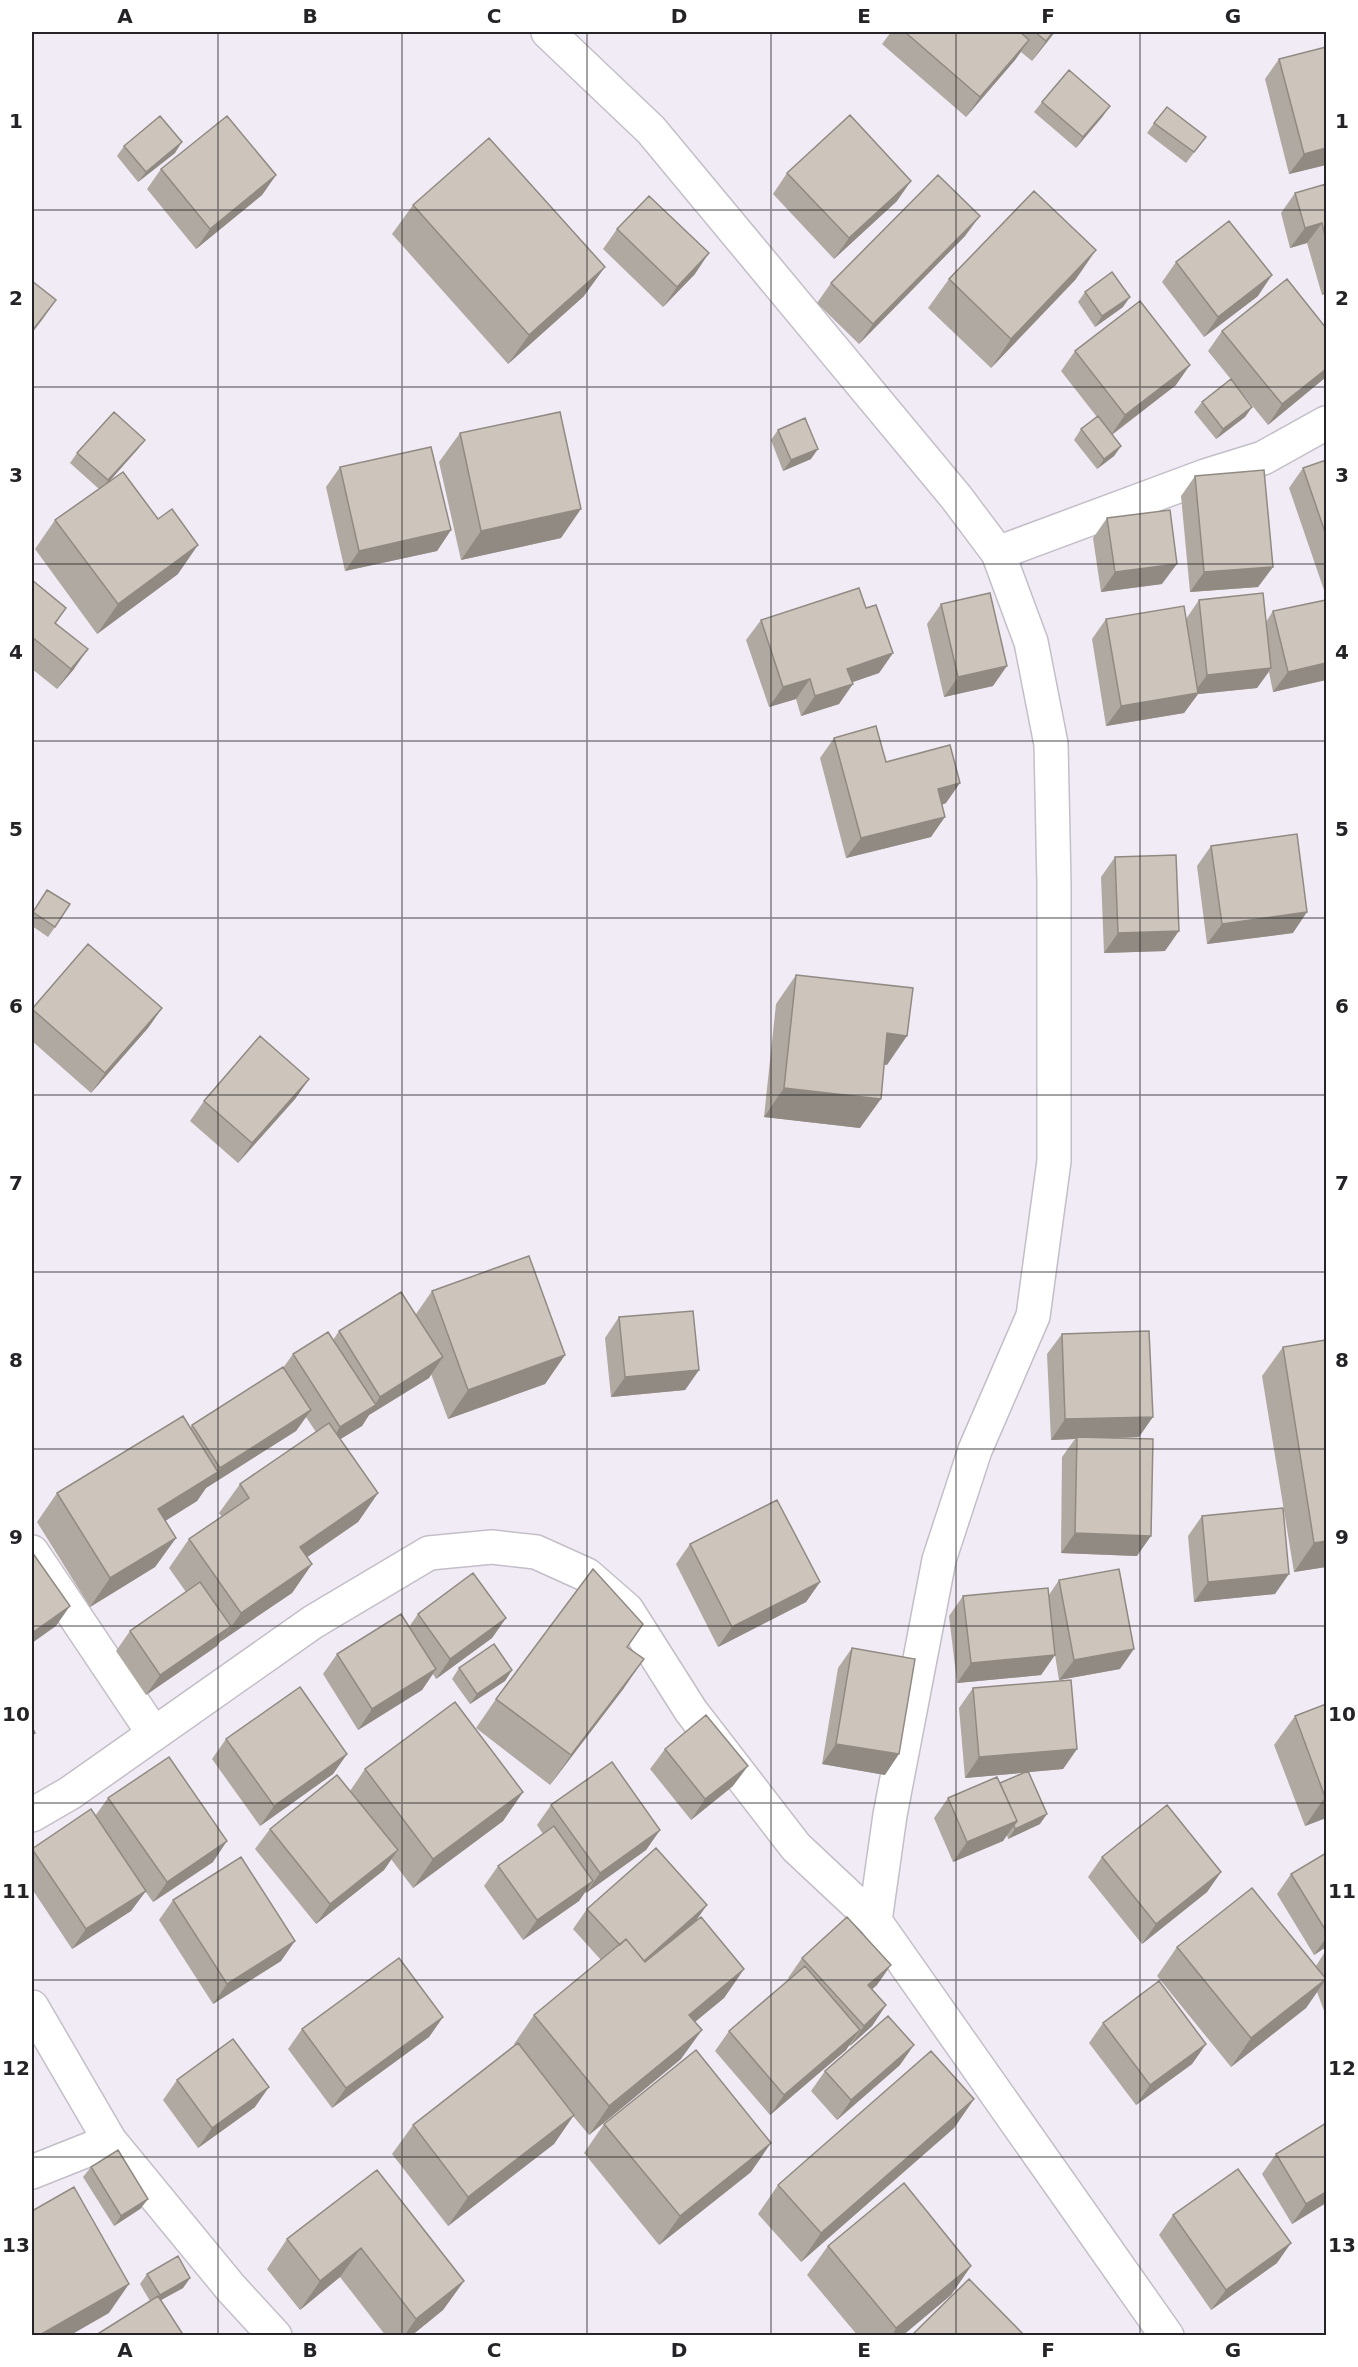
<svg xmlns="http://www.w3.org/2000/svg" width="1358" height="2367" font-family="'DejaVu Sans',sans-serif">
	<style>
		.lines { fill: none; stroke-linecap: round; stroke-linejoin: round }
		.minor-casing { stroke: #c4bec9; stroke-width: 36 }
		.minor { stroke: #fff; stroke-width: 33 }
		.wall { fill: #b0a9a1 }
		.shaded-wall { fill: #908a83 }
		.building { fill: #cdc5bb; stroke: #908a83; stroke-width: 1.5 }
		.grid { fill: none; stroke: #252327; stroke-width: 1.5; stroke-opacity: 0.55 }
		.neatline { fill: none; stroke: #252327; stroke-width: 2 }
		.grid-label { font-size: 20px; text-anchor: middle; font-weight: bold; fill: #252327 }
	</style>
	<rect width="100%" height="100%" fill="#f1ebf6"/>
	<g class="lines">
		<defs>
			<path id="minor" d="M548 32 651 130 956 497 998 553 1031 642 1051 744 1054 884V1161L1033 1316 975 1450 939 1560 890 1815 875 1921 1167 2336
				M998 553 1205 476 1263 458 1326 423
				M32 1552 154 1734
				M32 1815 70 1793 313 1622 429 1553 492 1547 536 1552 587 1575 627 1610 691 1711 796 1847 875 1921
				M32 2007 110 2141 230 2287 275 2336
				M32 2172 110 2141"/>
		</defs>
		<!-- minor casing -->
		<use href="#minor" class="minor-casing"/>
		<!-- minor -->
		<use href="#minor" class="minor"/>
	</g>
	<!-- wall -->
	<path class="wall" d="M891 32H1055L1032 61 1021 52 1015 60 966 117 882 44Z
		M1279 59 1326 165 1289 174 1265 79Z
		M1042 102 1103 116 1076 148 1034 112Z
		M1154 123 1206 137 1186 163 1147 133Z
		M124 146 175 153 138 182 117 156Z
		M161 169 276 175 262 195 196 249 147 189Z
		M787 173 897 201 834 259 773 194Z
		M1326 184V293L1322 295 1307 243 1290 248 1281 213 1295 193Z
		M413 205 584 296 508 364 392 234Z
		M617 229 695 274 663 307 603 249Z
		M965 236 859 344 817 303 831 283Z
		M1176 262 1258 296 1204 337 1162 282Z
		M949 279H1076L991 368 928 308Z
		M1085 292 1123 307 1095 327 1078 302Z
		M1222 331 1326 377 1268 425 1208 351Z
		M1075 351 1176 385 1112 435 1121 446 1114 456 1097 469 1074 440 1081 429 1097 417 1061 371Z
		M1202 402 1252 407 1245 417 1216 439 1194 412Z
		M778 430 811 459 783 471 771 440Z
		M460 433 561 538 461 560 439 462Z
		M145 440 137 450 108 482 178 574 97 634 35 549 55 520 99 489 70 463 77 453Z
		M1326 460V596L1289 488 1303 468Z
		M340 467 451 530 437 551 345 571 326 487Z
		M1195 476 1273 567 1258 587 1190 592 1181 496Z
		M1107 518 1162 584 1101 592 1093 538Z
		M32 580 66 608 56 623 74 669 57 689 32 669Z
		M1199 600 1266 622 1273 611 1326 680 1273 692 1269 672 1257 688 1198 694 1184 713 1106 726 1092 639 1106 619H1186Z
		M941 604 993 686 944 697 927 624Z
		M866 608 893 653 879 673 852 682 839 704 801 716 796 699 769 707 746 640 761 620Z
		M834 738 886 762 946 803 942 805 931 837 846 858 820 758Z
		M1211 846 1293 933 1207 944 1197 866Z
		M1115 857 1165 951 1104 953 1101 877Z
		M47 890 55 927 48 937 32 926V914Z
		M796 975 887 1065 884 1064 860 1128 764 1117 776 1004Z
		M32 1008H162L148 1028 91 1093 32 1041Z
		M309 1079 295 1099 238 1163 190 1121 204 1101Z
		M432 1291 565 1355 545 1384 448 1419 431 1374 429 1378 369 1415 362 1426 340 1439 378 1493 358 1522 307 1557 312 1564 292 1593 220 1641 217 1646 146 1695 116 1651 130 1631 186 1592 169 1568 189 1539 222 1517 219 1513 240 1484 316 1432 306 1417 296 1431 206 1488 197 1501 165 1521 176 1538 155 1567 90 1607 37 1522 57 1493 190 1428 192 1425 283 1368 293 1354 333 1340 339 1331 416 1314Z
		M619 1317 699 1370 685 1390 611 1397 605 1338Z
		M1062 1334 1139 1437 1108 1438 1137 1556 1061 1553 1062 1457 1075 1439 1051 1440 1047 1354Z
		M1283 1347 1326 1567 1294 1572 1262 1376Z
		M1202 1516 1275 1594 1194 1602 1188 1536Z
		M690 1544 820 1582 806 1602 718 1647 676 1564Z
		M1059 1580 1120 1669 1059 1680 1055 1655 1041 1675 957 1683 949 1616 963 1596 1049 1595Z
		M418 1614 506 1618 492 1638 436 1679 433 1674 422 1690 358 1730 323 1674 337 1654 409 1627Z
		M627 1647 624 1688 550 1785 476 1728 496 1699Z
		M852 1648 885 1775 822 1764 838 1668Z
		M459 1668 512 1670 505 1681 470 1704 452 1679Z
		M973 1688 1077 1749 1063 1769 1029 1772 1040 1824 1008 1839 1007 1835 1003 1841 953 1862 934 1818 948 1798 1000 1783 1023 1773 965 1778 959 1708Z
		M1326 1704V1818L1305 1826 1274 1745 1295 1716Z
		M226 1739 347 1754 333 1774 260 1826 212 1759Z
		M665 1749 733 1786 691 1820 650 1769Z
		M365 1769 523 1792 503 1821 413 1888 391 1859 384 1870 316 1924 255 1849 270 1829 350 1791Z
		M108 1798 213 1862 153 1902 145 1891 131 1911 72 1949 32 1889V1850L91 1809 95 1816Z
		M551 1805 660 1830 646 1850 586 1893 585 1892 579 1901 523 1940 484 1886 498 1866 543 1834 537 1825Z
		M1326 1853V1947L1314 1955 1277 1894 1291 1874Z
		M1102 1857 1221 1872 1207 1892 1142 1944 1088 1877Z
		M173 1900 281 1961 213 2004 159 1920Z
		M587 1909 698 1919 744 1969 724 1998 695 2022 681 2059 589 2135 573 2116 554 2144 448 2226 392 2154 413 2125 515 2045 514 2044 534 2015 601 1960 573 1929Z
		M1177 1947 1316 1966 1326 1950V2016L1317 1992 1306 2008 1231 2067 1157 1976Z
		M802 1958 877 1985 872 1989 886 2005 872 2026 850 2046 849 2045 846 2050 770 2115 715 2051 729 2031 790 1979 788 1978Z
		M443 2017 429 2037 332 2108 288 2049 302 2029Z
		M1103 2023 1206 2044 1192 2064 1136 2105 1089 2043Z
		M900 2065 837 2120 811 2091 825 2071Z
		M177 2080 255 2107 198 2148 163 2100Z
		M974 2099 954 2128 801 2262 758 2214 778 2185Z
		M604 2124 751 2172 659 2245 584 2153Z
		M1276 2154 1326 2203 1292 2224 1262 2174Z
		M91 2167 148 2199 140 2209 114 2226 83 2177Z
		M377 2170 464 2281 443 2310 411 2336H386L340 2277 300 2310 267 2269 287 2239Z
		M1173 2215 1277 2263 1211 2310 1159 2235Z
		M828 2246 971 2266 951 2295 902 2336H858L807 2275Z
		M147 2274 190 2278 183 2288 161 2300 150 2301 140 2284Z"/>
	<!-- shaded-wall -->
	<path class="shaded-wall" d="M1053 32H1055L1032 61 1046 41Z
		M1029 40 1015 60 966 117 980 97Z
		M1110 106 1103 116 1076 148 1083 137Z
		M182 142 175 153 138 182 146 172Z
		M1326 148V165L1289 174 1304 154Z
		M276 175 262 195 196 249 210 229Z
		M911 181 897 201 834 259 849 238Z
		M980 216 965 236 859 344 873 324Z
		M1322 223 1307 243 1290 248 1305 228Z
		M1096 250 1076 279 991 368 1011 339Z
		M709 253 695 274 663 307 677 287Z
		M605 267 584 296 508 364 529 335Z
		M1272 275 1258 296 1204 337 1218 317Z
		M1326 288V293L1322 295Z
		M1130 297 1123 307 1095 327 1102 316Z
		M56 300 42 320 32 333V331Z
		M1190 365 1176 385 1111 435 1125 415Z
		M1326 369V377L1268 425 1282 404Z
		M1252 407 1245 417 1216 439 1223 429Z
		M145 440 137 450 101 491 108 480Z
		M1121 446 1114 456 1097 469 1104 459Z
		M818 449 811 459 783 471 791 460Z
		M581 509 561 538 461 560 481 531Z
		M451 530 437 551 345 571 359 551Z
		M198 545 178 574 97 634 118 604Z
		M1177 564 1162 584 1101 592 1115 572Z
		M1273 567 1258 587 1190 592 1204 572Z
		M88 649 74 669 57 689 71 669Z
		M893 653 879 673 833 689 847 669Z
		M1326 663V680L1273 692 1288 672Z
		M1007 666 993 686 944 697 958 677Z
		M1271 668 1257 688 1198 694 1184 713 1106 726 1121 706 1193 694 1207 675Z
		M810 679 796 699 769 707 783 687Z
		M853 684 839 704 801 716 815 696Z
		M960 783 946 803 924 810 938 789Z
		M945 817 931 837 846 858 861 838Z
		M1307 912 1293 933 1207 944 1222 924Z
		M1179 931 1165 951 1104 953 1118 933Z
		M162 1008 148 1028 91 1093 105 1073Z
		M887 1033 907 1036 887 1065 867 1062Z
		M309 1079 295 1099 238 1163 252 1143Z
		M784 1088 881 1099 860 1128 764 1117Z
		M565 1355 545 1384 448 1419 468 1390Z
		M443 1357 429 1378 369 1415 362 1426 326 1448 340 1427 373 1407 380 1397Z
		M699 1370 685 1390 611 1397 625 1377Z
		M311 1410 296 1431 206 1488 197 1501 138 1538 158 1509 217 1472 220 1468Z
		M1153 1417 1139 1437 1077 1439V1437L1075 1439 1051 1440 1065 1419Z
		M378 1493 358 1522 280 1576 300 1547Z
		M1075 1533 1151 1536 1137 1556 1061 1553Z
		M176 1538 155 1567 90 1607 110 1578Z
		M1326 1541V1567L1294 1572 1314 1543Z
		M312 1564 292 1593 220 1642 241 1613Z
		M1289 1574 1275 1594 1194 1602 1208 1582Z
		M820 1582 806 1602 718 1647 732 1627Z
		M70 1606 56 1626 32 1643V1633Z
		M506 1618 492 1638 436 1679 450 1659Z
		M231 1626 217 1646 146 1695 160 1675Z
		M1134 1649 1120 1669 1059 1680 1074 1660Z
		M1055 1655 1041 1675 957 1683 971 1663Z
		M644 1659 624 1688 550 1785 571 1755Z
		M436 1669 422 1690 358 1730 372 1709Z
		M512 1670 505 1681 470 1704 477 1694Z
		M836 1744 899 1754 885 1775 822 1764Z
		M1077 1749 1063 1769 965 1778 979 1757Z
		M347 1754 333 1774 260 1826 274 1806Z
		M748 1766 733 1786 691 1820 705 1799Z
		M523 1792 503 1821 413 1888 433 1859Z
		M1326 1796V1818L1305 1826 1325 1797Z
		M1047 1814 1040 1824 1008 1839 1015 1829Z
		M1017 1821 1003 1841 953 1862 967 1842Z
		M660 1830 646 1850 586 1893 600 1873Z
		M227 1841 213 1862 153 1902 167 1882Z
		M398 1850 384 1870 316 1924 330 1904Z
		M1221 1872 1207 1892 1142 1944 1156 1924Z
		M593 1881 579 1901 523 1940 537 1920Z
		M146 1891 131 1911 72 1949 86 1929Z
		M707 1905 693 1925 639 1966Z
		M1326 1938V1947L1314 1955Z
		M295 1941 281 1961 213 2004 227 1984Z
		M891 1965 877 1985 854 2005 868 1985Z
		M744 1969 724 1998 668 2044 689 2015Z
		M1326 1979 1306 2008 1231 2067 1251 2038Z
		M886 2005 872 2026 850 2046 864 2026Z
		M443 2017 429 2037 332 2108 346 2088Z
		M702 2030 681 2059 589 2135 609 2106Z
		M860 2030 846 2050 770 2115 784 2095Z
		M1206 2044 1192 2064 1136 2105 1150 2085Z
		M914 2045 900 2065 837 2120 851 2100Z
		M269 2087 255 2107 198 2148 212 2128Z
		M974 2099 954 2128 801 2262 821 2233Z
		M574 2115 554 2144 448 2226 468 2197Z
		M771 2143 751 2172 659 2245 680 2216Z
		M1326 2192V2203L1292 2224 1306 2204Z
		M148 2199 140 2209 114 2226 121 2216Z
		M1291 2243 1277 2263 1211 2310 1226 2290Z
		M361 2248 340 2277 300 2310 320 2281Z
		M971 2266 951 2295 902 2336H892L896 2328Z
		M190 2278 183 2288 152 2305 160 2295Z
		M464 2281 443 2310 411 2336H404L416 2319Z
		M129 2284 109 2313 69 2336H38Z"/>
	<!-- building -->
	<path class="building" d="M905 32H1020L1029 40 980 97Z
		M1035 32H1053L1046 41Z
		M1326 47V148L1304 154 1279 59Z
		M1069 70 1110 106 1083 137 1042 102Z
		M1167 107 1206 137 1194 152 1154 123Z
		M850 115 911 181 849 238 787 173Z
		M160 116 182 142 146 172 124 146Z
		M227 116 276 175 210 229 161 169Z
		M489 138 605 267 529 335 413 205Z
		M938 175 980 216 873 324 831 283Z
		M1326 184V241L1322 223 1305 228 1295 193Z
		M1034 191 1096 250 1011 339 949 279Z
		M649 196 709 253 677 287 617 229Z
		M1229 221 1272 275 1218 317 1176 262Z
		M1112 272 1130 297 1102 316 1085 292Z
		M1287 279 1326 328V369L1282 404 1222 331Z
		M32 281 56 300 32 331Z
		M1140 301 1190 365 1125 415 1075 351Z
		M1231 379 1252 407 1223 429 1202 402Z
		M114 412 145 440 108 480 77 453Z
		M560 412 581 509 481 531 460 433Z
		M1098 416 1121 446 1104 459 1081 429Z
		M805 418 818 449 791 460 778 430Z
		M431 447 451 530 359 551 340 467Z
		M1326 460V535L1303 468Z
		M1264 470 1273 567 1204 572 1195 476Z
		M123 472 158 519 172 509 198 545 118 604 55 520Z
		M1170 510 1177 564 1115 572 1107 518Z
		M32 580 66 608 55 623 88 649 71 669 32 637Z
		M859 588 866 608 876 605 893 653 847 669 853 684 815 696 810 679 783 687 761 620Z
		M990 593 1007 666 958 677 941 604Z
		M1263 593 1271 668 1207 675 1199 600Z
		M1326 600V663L1288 672 1273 611Z
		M1184 606 1198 693 1121 706 1106 619Z
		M876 726 886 762 950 745 960 783 938 789 945 817 861 838 834 738Z
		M1297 834 1307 912 1222 924 1211 846Z
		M1176 855 1179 931 1118 933 1115 857Z
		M47 890 70 904 55 927 33 912Z
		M88 944 162 1008 105 1073 32 1009Z
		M796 975 913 988 907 1036 887 1033 881 1099 784 1088Z
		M260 1036 309 1079 252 1143 204 1101Z
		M529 1256 565 1355 468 1390 432 1291Z
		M401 1292 443 1357 380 1397 339 1331Z
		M693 1311 699 1370 625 1377 619 1317Z
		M1149 1331 1153 1417 1065 1419 1062 1334Z
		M328 1332 376 1405 340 1427 293 1354Z
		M1326 1340V1541L1314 1543 1283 1347Z
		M283 1367 311 1410 220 1468 192 1425Z
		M183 1416 218 1472 158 1509 176 1538 110 1578 57 1493Z
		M329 1423 378 1493 300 1547 312 1564 241 1613 189 1539 249 1498 240 1484Z
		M1077 1437 1153 1439 1151 1536 1075 1533Z
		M777 1500 820 1582 732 1627 690 1544Z
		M1283 1508 1289 1574 1208 1582 1202 1516Z
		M32 1552 70 1606 32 1633Z
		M593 1569 643 1624 627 1647 644 1659 571 1755 496 1699Z
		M1119 1569 1134 1649 1074 1660 1059 1580Z
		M473 1573 506 1618 450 1659 418 1614Z
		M200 1582 231 1626 160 1675 130 1631Z
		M1048 1588 1055 1655 971 1663 963 1596Z
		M401 1614 436 1669 372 1709 337 1654Z
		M494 1644 512 1670 477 1694 459 1668Z
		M852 1648 915 1659 899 1754 836 1744Z
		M1071 1680 1077 1749 979 1757 973 1688Z
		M300 1687 347 1754 274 1806 226 1739Z
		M455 1702 523 1792 433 1859 365 1769Z
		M1326 1704V1796L1325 1797 1295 1716Z
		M706 1715 748 1766 705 1799 665 1749Z
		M32 1727 35 1733 32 1735Z
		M169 1757 227 1841 167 1882 108 1798Z
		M612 1762 660 1830 600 1873 551 1805Z
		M1028 1771 1047 1814 1015 1829 1014 1825 1017 1821 1000 1783Z
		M337 1775 398 1850 330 1904 270 1829Z
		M997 1777 1017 1821 967 1842 948 1798Z
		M1167 1805 1221 1872 1156 1924 1102 1857Z
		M91 1809 146 1891 86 1929 32 1849Z
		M554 1826 593 1881 537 1920 498 1866Z
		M656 1848 707 1905 644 1961 626 1939 620 1945 587 1909Z
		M1326 1853V1931L1291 1874Z
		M241 1857 295 1941 227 1984 173 1900Z
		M1252 1888 1326 1979 1251 2038 1177 1947Z
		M701 1917 744 1969 689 2015 702 2030 609 2106 534 2015 626 1939 645 1962Z
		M847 1917 891 1965 868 1985 886 2005 864 2026 802 1958Z
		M399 1958 443 2017 346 2088 302 2029Z
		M805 1966 860 2030 784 2095 729 2031Z
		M1159 1981 1206 2044 1150 2085 1103 2023Z
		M888 2016 914 2045 851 2100 825 2071Z
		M233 2039 269 2087 212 2128 177 2080Z
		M518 2043 574 2115 468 2197 413 2125Z
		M696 2050 771 2143 680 2216 604 2124Z
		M931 2051 974 2099 821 2233 778 2185Z
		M1326 2123V2192L1306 2204 1276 2154Z
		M118 2150 148 2199 121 2216 91 2167Z
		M1238 2169 1291 2243 1226 2290 1173 2215Z
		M377 2170 464 2281 416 2319 361 2248 320 2281 287 2239Z
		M904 2183 971 2266 896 2328 828 2246Z
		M74 2187 129 2284 38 2336H32V2211Z
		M178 2256 190 2278 160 2295 147 2274Z
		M969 2279 1025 2336H911Z
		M158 2296 184 2336H96V2335Z"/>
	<!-- grid -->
	<path class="grid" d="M218 32V2336M402 32V2336M587 32V2336M771 32V2336M956 32V2336M1140 32V2336M32 210H1326M32 387H1326M32 564H1326M32 741H1326M32 918H1326M32 1095H1326M32 1272H1326M32 1449H1326M32 1626H1326M32 1803H1326M32 1980H1326M32 2157H1326"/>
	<!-- border -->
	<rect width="1358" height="2367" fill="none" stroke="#ffffff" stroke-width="66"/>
	<rect x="33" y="33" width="1292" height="2301" class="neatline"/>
	<g class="grid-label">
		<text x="125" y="23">A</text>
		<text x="310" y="23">B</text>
		<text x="494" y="23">C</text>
		<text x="679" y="23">D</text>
		<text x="864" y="23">E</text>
		<text x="1048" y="23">F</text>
		<text x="1233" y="23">G</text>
		<text x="16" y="128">1</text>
		<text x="1342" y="128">1</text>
		<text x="16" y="305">2</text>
		<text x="1342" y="305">2</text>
		<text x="16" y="482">3</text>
		<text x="1342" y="482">3</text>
		<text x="16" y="659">4</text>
		<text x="1342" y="659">4</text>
		<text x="16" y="836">5</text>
		<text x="1342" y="836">5</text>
		<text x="16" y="1013">6</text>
		<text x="1342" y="1013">6</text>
		<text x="16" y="1190">7</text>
		<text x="1342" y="1190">7</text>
		<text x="16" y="1367">8</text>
		<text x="1342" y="1367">8</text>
		<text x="16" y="1544">9</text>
		<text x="1342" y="1544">9</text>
		<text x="16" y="1721">10</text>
		<text x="1342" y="1721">10</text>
		<text x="16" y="1898">11</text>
		<text x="1342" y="1898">11</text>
		<text x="16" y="2075">12</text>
		<text x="1342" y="2075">12</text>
		<text x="16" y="2252">13</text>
		<text x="1342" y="2252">13</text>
		<text x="125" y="2357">A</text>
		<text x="310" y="2357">B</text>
		<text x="494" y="2357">C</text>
		<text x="679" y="2357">D</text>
		<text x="864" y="2357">E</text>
		<text x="1048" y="2357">F</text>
		<text x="1233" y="2357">G</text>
	</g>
</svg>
